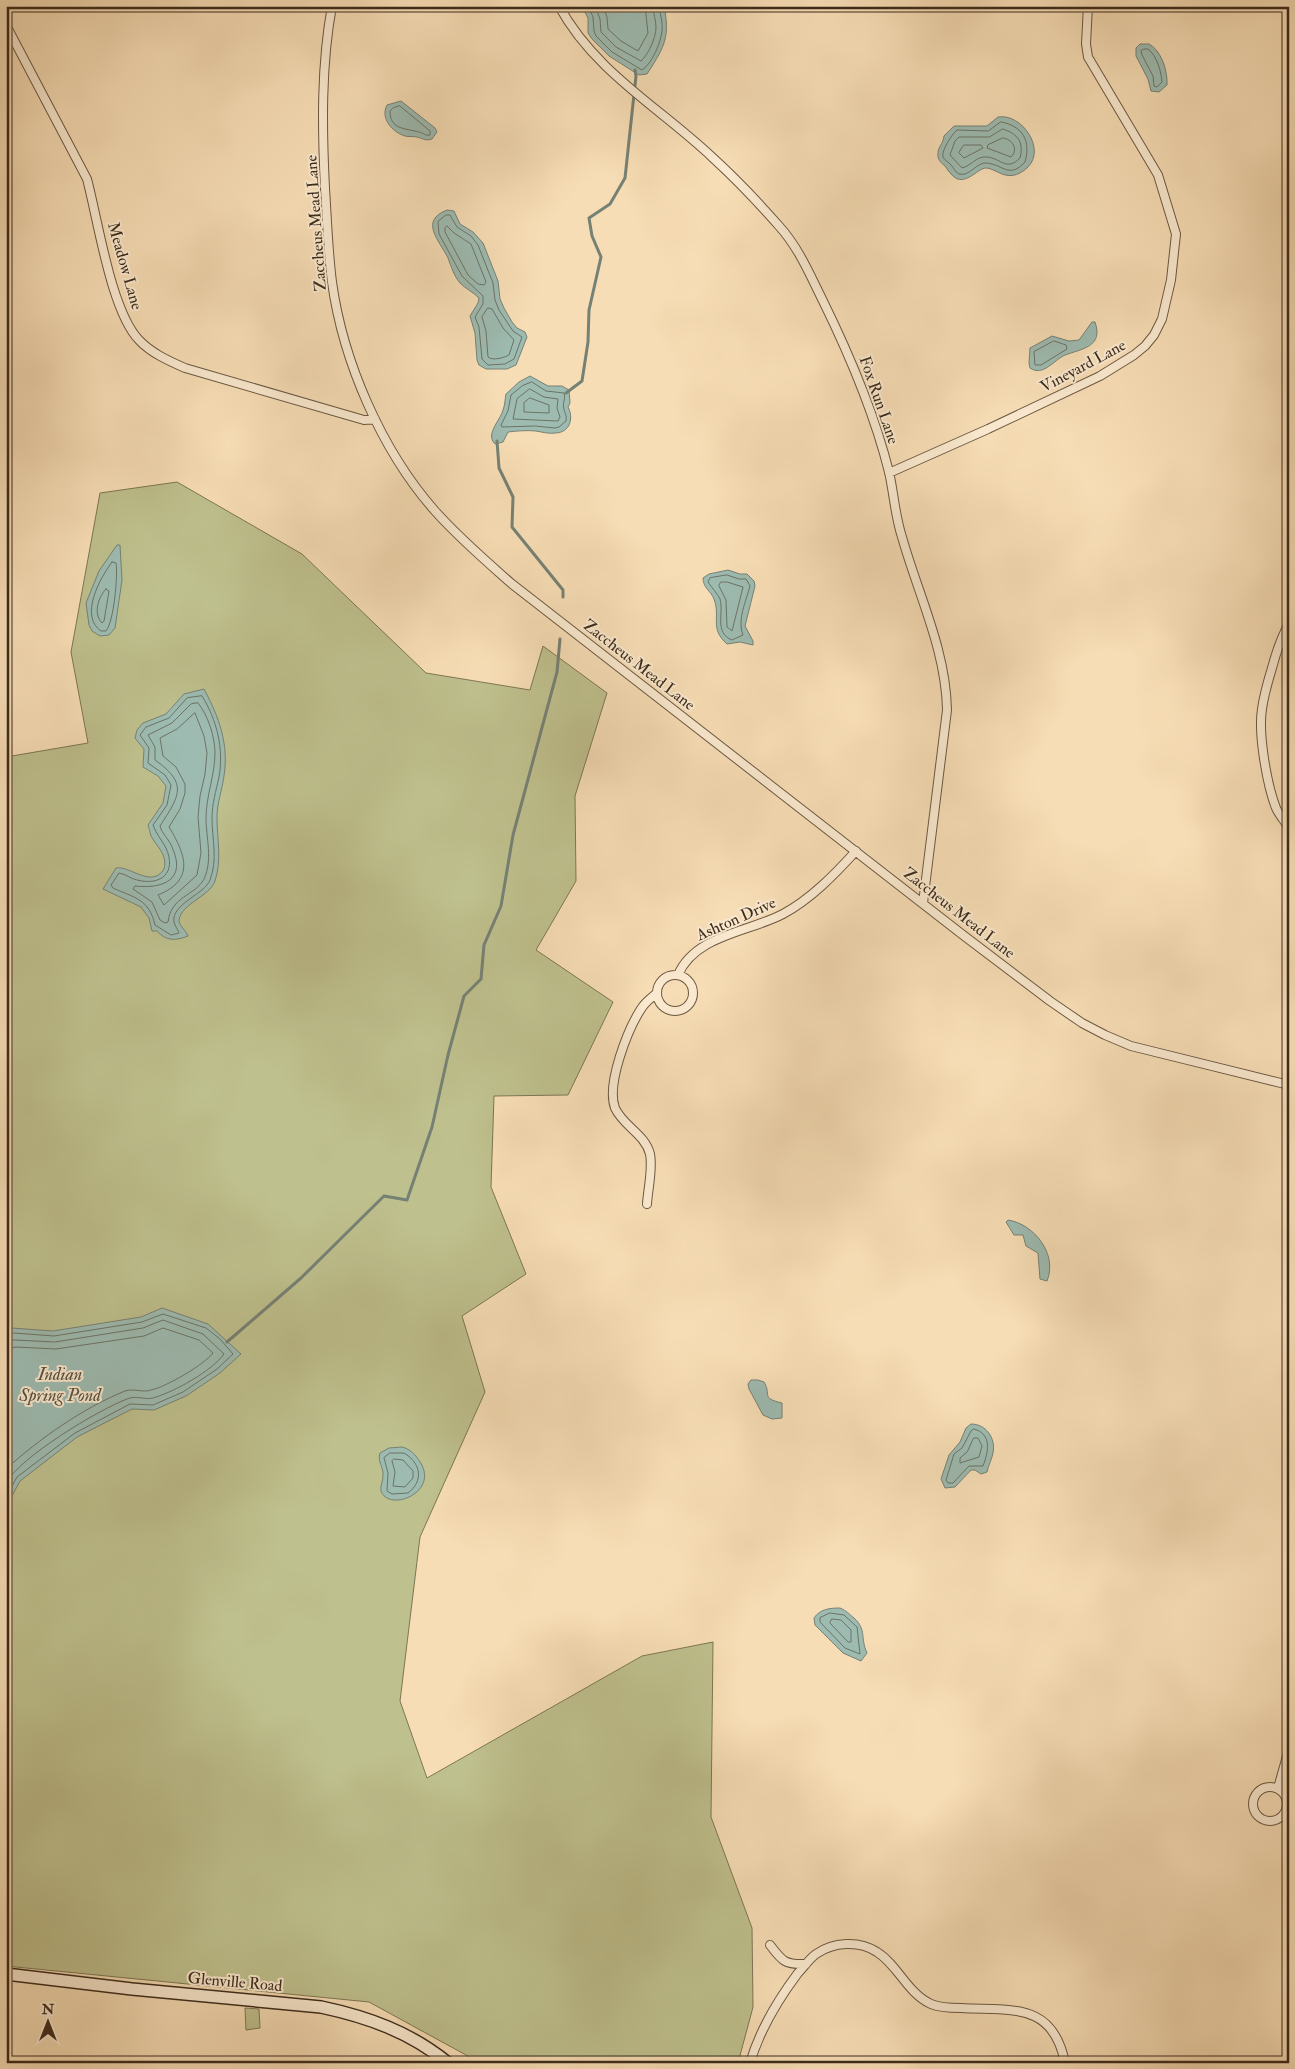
<svg xmlns="http://www.w3.org/2000/svg" width="1295" height="2069" font-family="'IM FELL Double Pica',serif">
	<style>
		.green { fill: #bec08d; stroke: #7d7654 }
		.water { fill: #9dbbb1; stroke: #768175 }
		.lines { fill: none; stroke-linecap: round; stroke-linejoin: round }
		.shore { stroke: #6c7366; stroke-width: 1 }
		.stream { stroke: #768175; stroke-width: 3 }
		.street-casing { stroke: #6b5842; stroke-width: 10 }
		.secondary-casing { stroke: #3c2b1c; stroke-width: 14 }
		.street { stroke: #fae9cf; stroke-width: 8 }
		.secondary { stroke: #fae9cf; stroke-width: 11 }
		.labels { text-anchor: middle; dominant-baseline: central; stroke-width: 4; stroke-linejoin: round; paint-order: stroke }
		.street-label { font-size: 16px; fill: #3c2b1c; stroke: #fae9cf }
		.water-label { font-size: 18px; font-style: italic; fill: #544f41; stroke: #fae9cf }
	</style>
	<rect width="100%" height="100%" fill="#f7ddb5"/>
	<filter id="stains"><feTurbulence type="fractalNoise" baseFrequency=".004" numOctaves="4"/><feColorMatrix values="0 0 0 0 .2 0 0 0 0 .09 0 0 0 0 .02 0 0 0 .5 -.17"/></filter>
	<radialGradient id="worn" r=".72"><stop offset=".6" stop-color="#630" stop-opacity="0"/><stop offset="1" stop-color="#630" stop-opacity=".3"/></radialGradient>
	<!-- green -->
	<path class="green" d="M177 482 302 554 426 673 530 690 543 646 607 693 575 796 576 881 536 950 613 1002 568 1095 494 1096 491 1187 526 1274 462 1316 485 1392 420 1537 400 1701 427 1778 642 1656 713 1642 711 1817 752 1928 753 2007 738 2063H475L466 2055 369 2002 6 1966V757L88 743 71 652 100 493Z
		M245 2008 259 2009 260 2028 246 2030Z"/>
	<!-- water -->
	<path class="water" d="M582 6H664C670 36 665 46 649 71L647 74 639 75 609 56 592 39 588 33V18Z
		M1140 44H1149C1161 50 1168 71 1167 85L1159 92 1151 91 1148 79 1136 56V48Z
		M401 101 435 128 437 132 432 139C426 141 424 139 417 137 413 136 409 137 405 136 392 132 380 118 387 105Z
		M998 117C1022 113 1046 149 1028 167 1006 188 994 163 982 169 973 174 962 186 952 175 949 172 947 169 945 166 941 163 937 159 938 153 938 147 943 144 944 136L954 126H987Z
		M447 210 454 211 460 224 473 232 483 243 498 281 500 299 504 308 512 322 517 328 525 332 527 337 516 365 507 369H486L479 365 477 360 475 333 470 316 478 303 479 298C473 292 466 289 460 283 454 276 451 266 448 258 439 240 419 221 447 210Z
		M1092 322H1095C1104 347 1081 349 1065 355 1054 360 1043 377 1030 368L1029 363 1030 348 1052 336 1069 341 1079 340Z
		M530 376 548 386H562L569 390 570 403 568 407C574 418 570 433 555 433 549 434 542 432 536 431 527 430 516 431 508 432L503 442 495 444C485 434 500 421 503 410 505 405 505 399 506 394L519 382Z
		M117 545H120L122 580 115 628 109 635 100 636 92 631 89 625 86 603 99 571Z
		M728 570 740 574H747L754 581 755 586 745 626 753 641V645L740 642 727 644C709 628 721 618 714 599 711 591 703 588 703 578L709 574Z
		M204 689C219 717 229 744 224 776 222 790 217 803 217 817 217 839 222 860 215 881 210 896 181 904 179 920 179 926 186 930 188 936 175 941 166 941 157 931H152L149 918 141 907 103 889 116 868C129 865 152 889 164 869 168 855 157 847 151 836 150 833 149 828 148 825L163 803 166 786 158 776 143 767 144 749 135 738 137 730 143 723 166 714 184 694Z
		M1008 1220C1034 1224 1058 1254 1047 1281L1040 1279 1038 1253 1026 1246 1023 1235H1014L1006 1222Z
		M162 1308 208 1324 241 1354 220 1373 186 1396 154 1410 132 1409 77 1437 20 1481 6 1507V1331L12 1328 53 1331 141 1317Z
		M751 1380H758L764 1382C772 1395 760 1398 782 1403V1418L772 1419 763 1415 749 1389 748 1384Z
		M971 1424C986 1424 996 1438 993 1453 992 1459 988 1466 987 1472L981 1474 975 1470H971L955 1487 945 1488 941 1479 949 1455 960 1442 966 1428Z
		M402 1447C410 1449 416 1455 420 1462 440 1492 389 1513 381 1491 380 1486 383 1481 383 1476 384 1467 377 1462 380 1453L389 1448Z
		M840 1608C847 1611 849 1614 854 1618 867 1630 860 1638 867 1653L861 1661 843 1653 815 1625 814 1618C820 1609 830 1608 840 1608Z"/>
	<g class="lines">
		<!-- shore -->
		<path class="shore" d="M588 6 593 17 594 31 596 36 612 52 642 70C652 64 661 42 662 31 663 22 660 14 659 6
			M595 6 600 19 601 32 616 47 641 61C648 55 656 38 656 27 656 20 653 13 653 6
			M603 6 607 17 608 29 621 41 638 51 648 33 645 6
			M1144 49H1148C1157 56 1161 71 1162 82L1157 87 1154 86 1153 76 1142 55 1141 51Z
			M400 106 430 131V135C425 136 424 133 419 132 405 128 390 130 390 111L393 108Z
			M1001 122C1023 126 1031 141 1025 162 1009 179 1004 165 987 163 976 162 970 177 959 174 955 172 954 168 951 165 949 162 944 160 943 157 941 151 952 134 957 130L988 131Z
			M1003 129C1018 134 1024 142 1020 158 1006 172 1001 158 987 157 976 156 971 166 962 168L950 155 955 141 959 137H989Z
			M1003 138C1012 139 1019 149 1011 157L987 148 988 145Z
			M964 145H981L983 148 964 158 959 153Z
			M446 215H450L457 227 471 236 478 245 493 283 495 300 499 310 513 331 522 337 514 359 505 364 488 365 482 359 479 327 475 317 483 304V296L462 276 439 234 438 222Z
			M447 226 454 233 471 244 486 282 484 285 478 284 468 275 445 232V228Z
			M488 308 492 309 503 328 514 340 509 355C503 358 493 361 488 357L486 331 482 317Z
			M1054 341 1066 345 1067 349 1041 365H1035L1034 352Z
			M532 382 546 391 564 393C566 399 562 403 564 409 565 414 567 415 566 421L559 427 555 428 535 426 502 427 501 425 508 411 511 395 522 386Z
			M530 389 544 397 558 399 557 408 560 417 558 421 513 419 517 399Z
			M530 398 549 405V413L524 412V403Z
			M112 562 116 563C118 576 114 621 106 631H101C79 616 100 578 112 562Z
			M727 575 739 579H746L750 586C746 602 737 619 743 635L732 640C714 633 724 613 720 599 717 593 712 588 708 582L710 578Z
			M721 582H727L743 587 732 631 727 627 726 600 719 586Z
			M106 589 109 591 104 621 102 623C93 614 98 597 106 589Z
			M202 696C217 720 224 749 219 777 216 791 212 804 212 818 212 839 218 859 210 880 205 894 171 904 174 922 175 926 178 930 179 933L171 935 155 925C149 899 135 898 113 888L111 885 119 873C126 874 131 879 137 880 161 886 177 873 166 848 162 840 156 834 153 825L167 805 171 785 165 775 148 763 149 748 140 735 146 727 169 718 187 698Z
			M198 703C208 715 215 737 215 753 215 775 206 796 206 818 206 837 213 860 204 879 195 896 171 896 168 922L165 923 160 920 152 902 133 889 135 886C163 889 187 880 172 847 169 839 162 834 160 826 179 796 189 784 155 760V747L148 735 172 723 191 704Z
			M195 713 204 736 207 753 205 774 200 796 198 817 201 853 197 875 164 905 158 895C195 880 186 855 169 827L180 809 185 793V784L176 767 163 756 160 738 177 729Z
			M6 1335 14 1333 54 1336 142 1322 163 1314 206 1328 220 1339 233 1354 217 1369 183 1392 153 1405 130 1404 75 1433 17 1477 6 1497
			M6 1341 15 1340 55 1342 143 1328 163 1320 203 1334 224 1354C212 1371 174 1392 153 1398 145 1400 135 1395 127 1399 98 1410 20 1457 6 1483
			M6 1349 16 1347 56 1349 144 1336 163 1328 199 1340 213 1353C205 1364 166 1387 151 1390 143 1393 134 1388 125 1391 83 1408 39 1439 6 1469
			M974 1429C993 1434 988 1453 983 1466H969L953 1483H948L946 1480 954 1454 962 1448 971 1431Z
			M974 1438H978L982 1446 979 1457 960 1463V1458L967 1452Z
			M390 1453H404C421 1463 424 1481 408 1493L392 1494 387 1491 388 1473 384 1458Z
			M394 1459 403 1460 413 1471V1478L405 1487 393 1486 395 1472 392 1461Z
			M830 1613 844 1615 857 1627 860 1654 845 1648 820 1622V1618Z
			M832 1619 841 1620 851 1630V1642H848L830 1623Z"/>
		<!-- stream -->
		<path class="stream" d="M566 393 582 381 588 342 589 310 601 257 592 236 589 218 610 204 625 178 636 76 635 70
			M497 441 499 468 513 497 512 527 563 590V597
			M227 1342 301 1278 384 1196 407 1200 432 1127 448 1055 464 996 481 979 484 945 501 906 513 835 557 672 560 639"/>
		<defs>
			<path id="street" d="M332 6C321 65 322 128 325 188 327 219 328 251 332 282 343 362 382 451 435 511 459 538 486 561 512 584L963 935 1050 1001 1082 1023 1105 1035 1131 1046 1289 1085
				M559 6C595 72 659 107 712 157 735 178 758 202 779 226 799 248 810 275 823 301 850 356 874 412 889 472 894 494 895 516 902 537 918 594 946 650 947 710L923 903
				M6 25 87 179C98 220 111 311 139 340 151 353 169 361 185 368L364 420 375 419
				M889 473 988 429 1100 376 1134 355 1145 346 1154 335 1162 319 1171 280 1176 234 1158 175 1088 57 1086 44 1088 6
				M1289 624C1281 637 1276 653 1272 668 1268 681 1264 695 1262 709 1258 734 1267 785 1276 808 1279 815 1285 821 1289 828
				M657 993a18 18 0 1 1 36 0a18 18 0 1 1-36 0Z
				M678 975C695 935 749 932 783 914 811 899 835 874 856 851
				M647 1204C648 1188 653 1169 650 1154 645 1134 623 1126 615 1108 606 1084 628 1029 641 1009 645 1002 651 998 657 993
				M1253 1804a17 17 0 1 1 34 0a17 17 0 1 1-34 0Z
				M1278 1788 1289 1749
				M770 1945C782 1961 785 1965 806 1964
				M750 2063C760 2029 777 2001 798 1973 804 1967 809 1959 816 1954 833 1942 859 1940 877 1952 898 1965 907 1993 931 2004 940 2008 952 2008 961 2008 1010 2011 1053 2001 1065 2063"/>
			<path id="secondary" d="M6 1974 132 1989 321 2007C368 2017 410 2032 448 2063"/>
		</defs>
		<!-- street casing -->
		<use href="#street" class="street-casing"/>
		<!-- secondary casing -->
		<use href="#secondary" class="secondary-casing"/>
		<!-- street -->
		<use href="#street" class="street"/>
		<!-- secondary -->
		<use href="#secondary" class="secondary"/>
	</g>
	<g class="labels">
		<!-- street labels -->
		<g class="street-label">
			<text transform="translate(316 223) rotate(-94)">Zaccheus Mead Lane</text>
			<text transform="translate(125 266) rotate(74)">Meadow Lane</text>
			<text transform="translate(1083 366) rotate(-28)">Vineyard Lane</text>
			<text transform="translate(879 400) rotate(71)">Fox Run Lane</text>
			<text transform="translate(639 665) rotate(38)">Zaccheus Mead Lane</text>
			<text transform="translate(959 913) rotate(38)">Zaccheus Mead Lane</text>
			<text transform="translate(736 919) rotate(-24)">Ashton Drive</text>
			<text transform="translate(235 1982) rotate(5)">Glenville Road</text>
		</g>
		<!-- water labels -->
		<g class="water-label">
			<text x="60" y="1374">Indian<tspan x="60" dy="21">Spring Pond</tspan></text>
		</g>
	</g>
	<!-- margin -->
	<rect width="1295" height="2069" fill="none" stroke="#f7ddb5" stroke-width="25"/>
	<rect x="8" y="8" width="1280" height="2054" fill="none" stroke="#3c2b1c" stroke-width="2.5"/>
	<rect x="12" y="12" width="1270" height="2044" fill="none" stroke="#3c2b1c"/>
	<!-- north arrow -->
	<g transform="translate(48 2022)" stroke="#fae9cf" stroke-width="4" paint-order="stroke">
	<path d="M0-4L9 19L0 12L-9 19Z" fill="#3c2b1c"/>
	<text y="-8" font-size="14" font-weight="bold" text-anchor="middle" fill="#3c2b1c">N</text>
	</g>
	<rect width="100%" height="100%" filter="url(#stains)"/>
	<rect width="100%" height="100%" fill="url(#worn)"/>
</svg>
